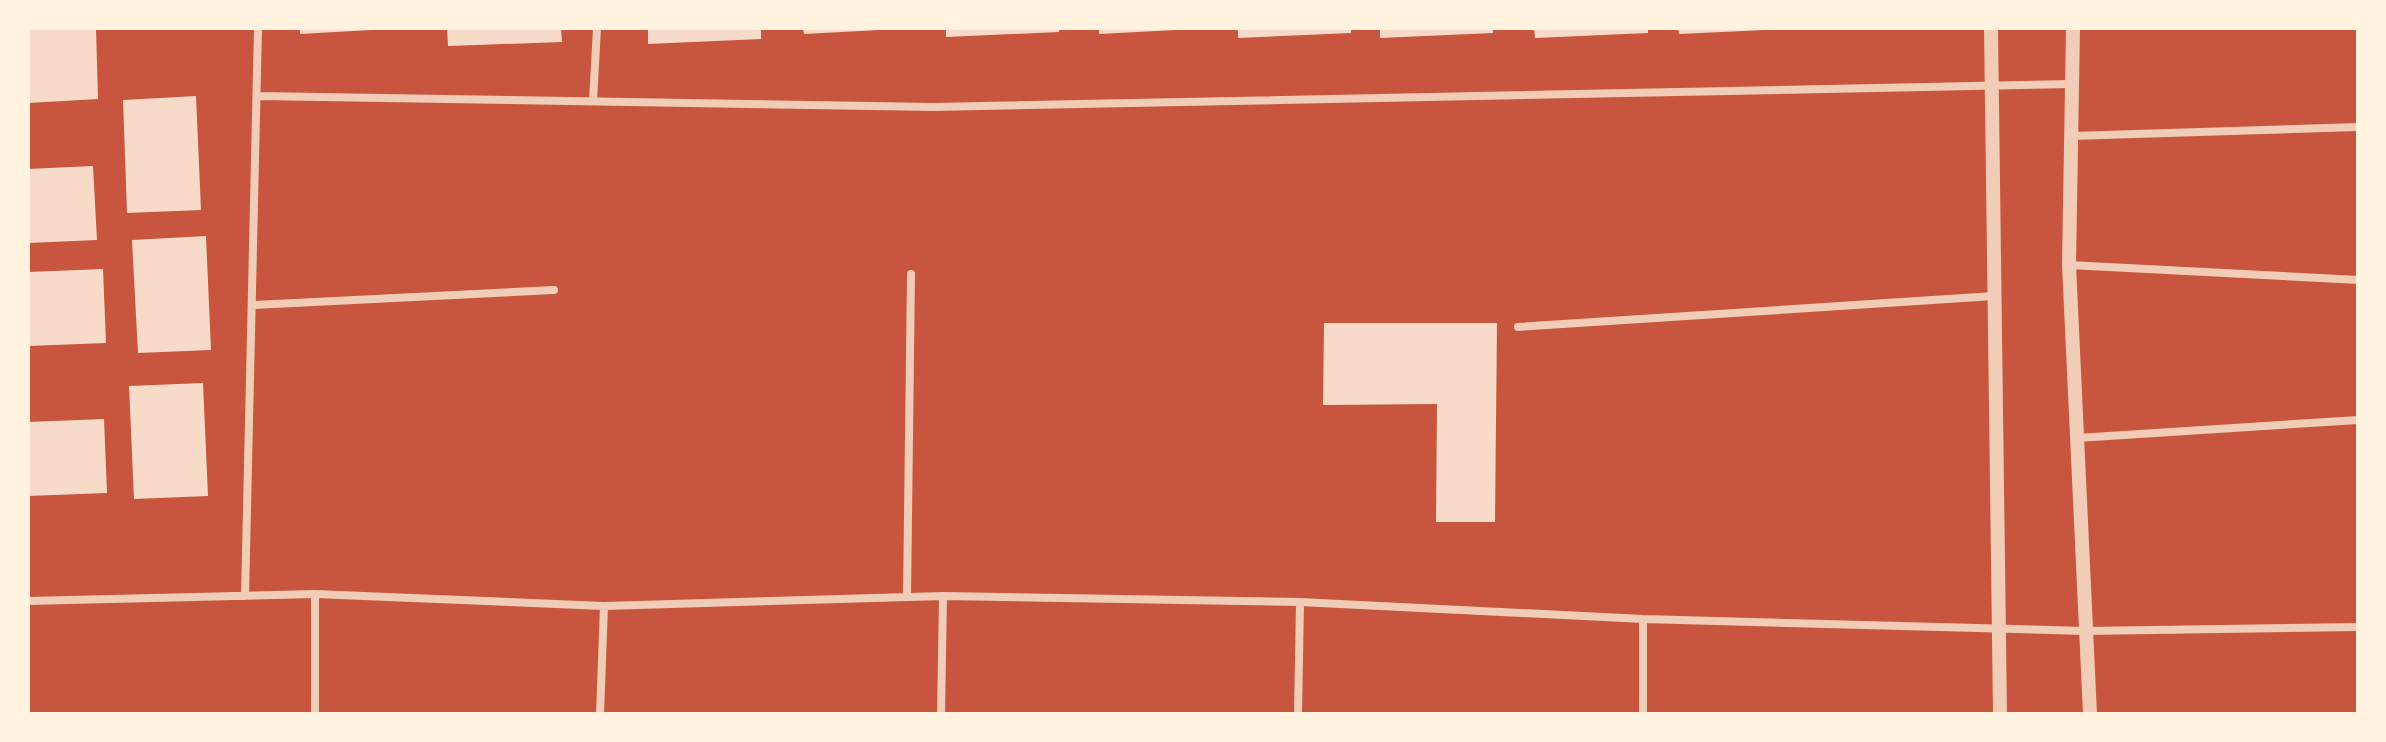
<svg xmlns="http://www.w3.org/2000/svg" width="2386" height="742" font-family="Barlow,sans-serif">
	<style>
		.building { fill: #f7dbc8 }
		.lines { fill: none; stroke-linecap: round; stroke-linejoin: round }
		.minor { stroke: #f1ccb7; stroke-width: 8 }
		.tertiary { stroke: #f1ccb7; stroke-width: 14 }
	</style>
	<rect width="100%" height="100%" fill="#c8553d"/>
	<!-- building -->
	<path class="building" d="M47 28H96L98 99 28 103V29Z
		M300 28H371V30L300 34Z
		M447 28H561L562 42 448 46Z
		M648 28H761V39L648 44Z
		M803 28H878L879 30 804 34Z
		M946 28H1059V32L946 37Z
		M1099 28H1175V30L1099 34Z
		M1238 28H1351V33L1238 38Z
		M1380 28H1493V33L1380 38Z
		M1534 28H1648V33L1535 38Z
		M1678 28H1765V30L1679 34Z
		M196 96 201 210 127 213 123 100Z
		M93 166 97 240 28 243V169Z
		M206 236 211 350 138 353 132 240Z
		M103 269 106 343 28 346V272Z
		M1324 323H1497L1495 522H1436L1437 404 1323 405Z
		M203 383 208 496 134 499 129 386Z
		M104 419 107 493 28 496V422Z"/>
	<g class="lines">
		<!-- minor -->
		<path class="minor" d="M257 96 934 107 2074 84
			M593 101 597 28
			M2071 136 2358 127
			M2069 265 2358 280
			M252 305 554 290
			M1518 327 1994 296
			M2077 438 2358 420
			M245 596 258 28
			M907 597 911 274
			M28 601 315 594 604 606 943 596 1300 602 1643 619 2085 631 2358 627
			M1643 619V714
			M315 714V594
			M600 714 604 606
			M941 714 943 596
			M1298 714 1300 602"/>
		<!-- tertiary -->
		<path class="tertiary" d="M1991 28 2000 714
			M2073 28 2069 265 2090 714"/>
	</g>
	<!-- border -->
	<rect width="2386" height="742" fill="none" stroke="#fff3e0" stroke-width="60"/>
</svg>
